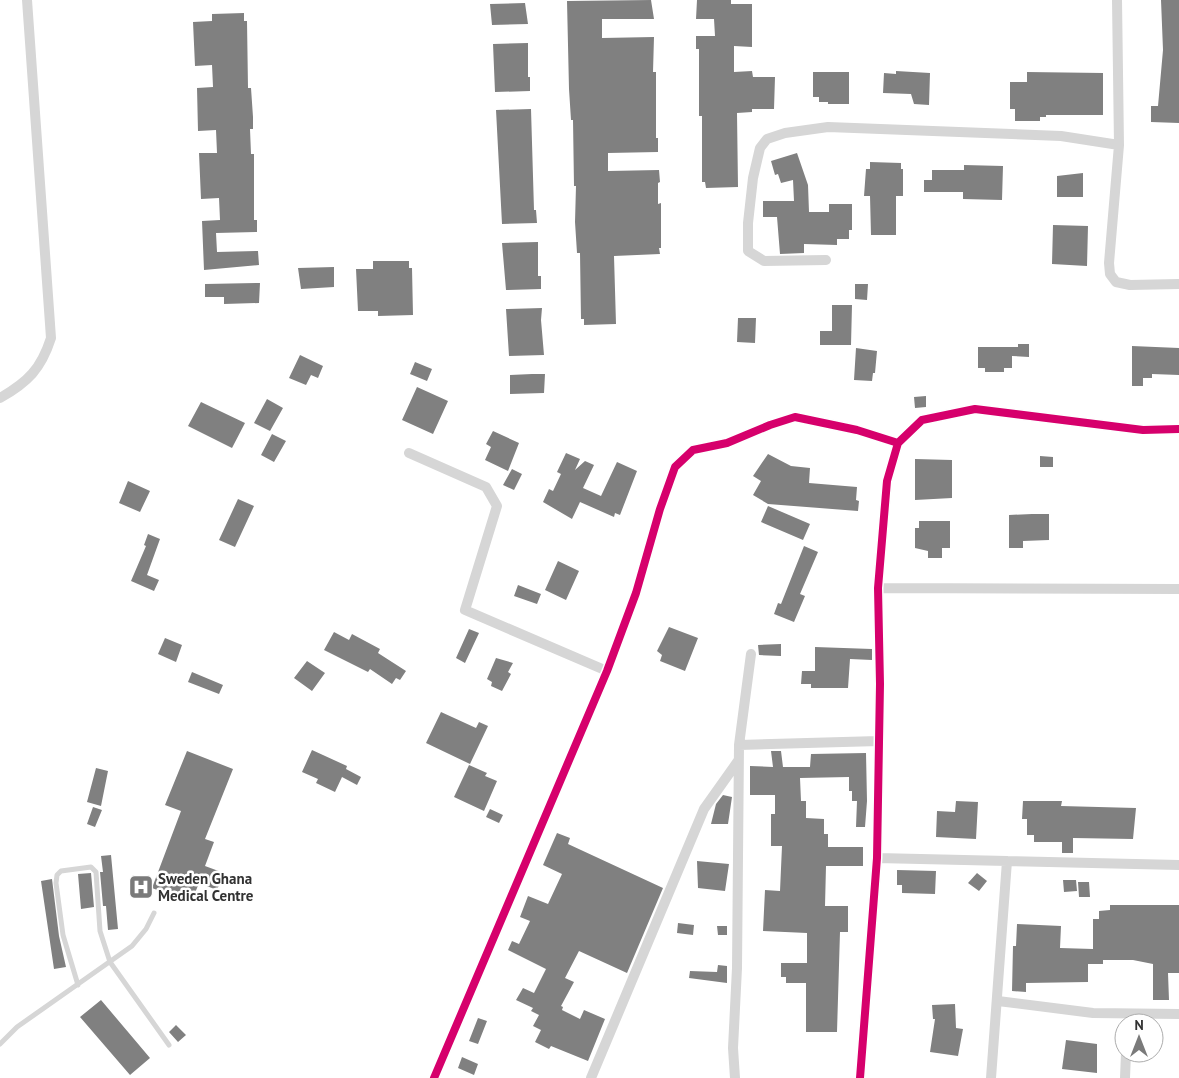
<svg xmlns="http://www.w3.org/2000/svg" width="1179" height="1078" font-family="'PT Sans',sans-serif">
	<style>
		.building { fill: #808080 }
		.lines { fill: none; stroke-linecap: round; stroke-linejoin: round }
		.lane { stroke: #d6d6d6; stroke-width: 5 }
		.street { stroke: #d6d6d6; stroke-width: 10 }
		.cycleway-casing { stroke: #fff; stroke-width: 11 }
		.cycleway { stroke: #d6006c; stroke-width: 8 }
		.labels { text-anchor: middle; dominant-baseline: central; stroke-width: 5; stroke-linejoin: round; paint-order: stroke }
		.poi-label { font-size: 15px; font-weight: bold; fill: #323232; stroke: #fff; text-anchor: start }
	</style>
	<rect width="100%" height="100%" fill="#fff"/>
	<!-- building -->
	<path class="building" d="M651 0 654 19H602V38L654 37 653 72H656V138H658V152L608 153V171L659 170 660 182 658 183V204L661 203V248H659L660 254 614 256 616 324 584 325V319H581L580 253H577L575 222 576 186H574L573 120H571L569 89 567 1Z
		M697 0H731V4H752V47L734 46V72L752 71 753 77H775L774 109H752V112L737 113 738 187 706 188 705 182H702V116H699V49H696V36H715L714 19H696Z
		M1161 0H1179V123L1151 122V106H1158L1163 50Z
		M525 3 528 24 492 25 490 4Z
		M244 13V21H247L248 88H251L253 117V129H250L251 154H254V220H257V232L216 233 217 252 258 251 259 265 204 270 202 221 220 220 219 198 201 199 199 153H217L216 130 198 131 197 88 213 87 212 65 195 66 193 22 212 21V14Z
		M528 43V77H530V91L495 92 493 44Z
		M896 71 930 73 929 105 914 104 911 94 883 93 884 73 896 74Z
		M813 72H849V104H828V102H819V97H813Z
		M1027 72 1103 73V115H1046V117H1040V121H1015V109H1010V82H1027Z
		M531 109 534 210H536L537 223 502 224 496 110Z
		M797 153 808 185 809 212H829V204H852V230H849V239H837V245L804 244V253L780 254 777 217H763V201H794L793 180 781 183 778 174 775 175 771 161Z
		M870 162 901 163V169H903V196H896V235H871L870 196H864L866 169H870Z
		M964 165 1003 166 1002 200 963 199V192H924V180H932V170H964Z
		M1083 173V197H1057V176Z
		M1053 225 1088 226 1087 266 1052 264Z
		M538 242V276H541V289L506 290 502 243Z
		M373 261H409V268H412L413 315 378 316V311H358L356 269H373Z
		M334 267V287L301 289 298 268Z
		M260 283 259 303 224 304V297H205V284Z
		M855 284H868L867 300 855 299Z
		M832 305H852L851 345H820V331H832Z
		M542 308 541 320 544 355 509 356 506 309Z
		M738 318H756L755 343 737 342Z
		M1018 344H1029V357L1012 356V368H1004V372H985V368H978V347H1018Z
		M1132 346 1179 348V375L1152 374V378H1143V386H1132Z
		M856 348 877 351 875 373H873L872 381 854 380Z
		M300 355 323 366 318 378 311 375 306 385 289 378Z
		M415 362 432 369 427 381 410 374Z
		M532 374H545L544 393 510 394V375Z
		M417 387 448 401 433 434 402 420Z
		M926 396V407L915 408 914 397Z
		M267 399 283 408 270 431 254 423Z
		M201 402 245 423 232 448 188 426Z
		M493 431 519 443 508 471 485 460 491 447 486 444Z
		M272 434 286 441 274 462 261 455Z
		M566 453 580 459 575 470 585 461 594 465 583 488 601 496 617 462 637 471 620 515 615 513 614 517 580 502 572 519 543 502 549 489 553 491 561 474 557 472Z
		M768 454 791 466 810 468 809 483 857 487 856 500 859 501 858 511 768 504 753 495 761 481 753 476Z
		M1040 456 1053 457V467H1040Z
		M915 459 952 460V498L915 500Z
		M512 469 522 474 514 490 503 485Z
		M128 481 150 491 140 512 119 503Z
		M238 499 254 506 235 547 219 540Z
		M768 506 810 524 803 540 761 522Z
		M1032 514H1049V540L1023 541V548H1009V515Z
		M919 521H950V548H942V558H928V551L915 548V528H919Z
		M148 534 160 539 147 575 159 580 154 591 131 581 146 546 144 545Z
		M804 546 818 552 800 594 805 596 794 622 774 614 778 603 781 604Z
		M558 561 579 571 566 600 545 590Z
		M518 585 541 594 537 604 514 596Z
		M669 627 698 638 685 671 660 661 662 655 657 651Z
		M469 629 479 633 465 663 456 658Z
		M334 632 349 640 352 634 380 649 378 653 406 671 400 680 396 678 392 684 370 669 368 672 324 650Z
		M165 638 182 645 176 662 158 654Z
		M781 644V656L759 655 758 645Z
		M815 647 872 649V660L850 659 848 688H811V684H801L802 671H815Z
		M496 658 513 663 508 672 511 674 502 691 491 686 492 682 487 679Z
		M307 661 325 673 312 691 294 678Z
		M192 672 223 685 219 694 188 682Z
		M441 712 476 728 479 722 488 726 470 764 426 743Z
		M312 750 347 766 346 769 361 777 357 785 342 777 335 792 316 783 318 779 302 772Z
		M187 751 233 769 205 839 214 842 205 866 224 873 217 890 199 883 191 903 152 888 181 811 165 805Z
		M771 751H781L783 767H810L811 754 866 753 867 801 865 827H856L857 801H852V791H849V777L800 778 801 801H806V818L824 819V834H828V847H863V866H826L825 906H848V932H840L837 1032H806V983H786V977H781V963H807V933L763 931 765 890 780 891 782 846H771V814H775V795H750V766L773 767Z
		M469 765 487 773 485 776 497 781 484 811 454 797Z
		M96 768 108 771 101 806 87 802Z
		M723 795 732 797 728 824H711L716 804Z
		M956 801 978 802 976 839 936 837 937 811 955 812Z
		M1023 801H1062L1061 806 1136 808 1133 839 1073 838V853H1062V842H1034V835H1027V819H1022Z
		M93 807 102 810 95 827 87 824Z
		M490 809 503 815 499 823 486 817Z
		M557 833 570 838 568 844 663 888 627 973 579 951 565 978 574 982 561 1006 563 1007 562 1010 580 1019 584 1010 605 1019 588 1061 551 1046 549 1049 535 1042 541 1030 533 1026 539 1015 531 1011 533 1008 516 1000 523 988 534 993 546 969 508 950 512 941 519 944 530 921 520 917 528 896 548 904 562 874 543 865Z
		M111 855 118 929 108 930 106 906H103L100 872H103L101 856Z
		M697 861 729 864 725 891 698 888Z
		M897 870 936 871 935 894 902 893V885H897Z
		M91 873 94 907 81 909 78 874Z
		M977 873 987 881 979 891 968 883Z
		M52 879 59 936 66 967 54 969 41 881Z
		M1063 880H1076L1077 891 1064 892Z
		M1078 882H1089L1090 897H1079Z
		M1110 905H1179V973H1168L1169 1000H1153V964L1133 960H1103V964H1088V982L1026 983V992L1012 991 1013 946H1016L1017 924 1061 926 1060 948 1093 949V919H1099V911L1110 910Z
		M678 923 694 925 693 935 677 933Z
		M717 926H727V935H718Z
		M718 965 727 966V983L689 978 690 971 717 972Z
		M101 1000 150 1058 130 1075 80 1017Z
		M955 1004 956 1028 963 1029 958 1056 930 1052 935 1019H933L932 1005Z
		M478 1018 487 1021 478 1044 469 1041Z
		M176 1025 186 1035 178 1042 169 1032Z
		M1066 1040 1097 1044V1073L1062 1069Z
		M462 1057 478 1064 474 1075 458 1068Z"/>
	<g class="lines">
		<!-- lane -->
		<path class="lane" d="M78 985 63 935 56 883 57 875 61 871 91 867 96 872 100 931 110 962 169 1045
			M0 1044 17 1027 132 946 146 929 154 913"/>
		<!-- street -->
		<path class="street" d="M1117 0 1119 145 1109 263 1110 274 1116 282 1130 285 1179 284
			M826 260 764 261 748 251V223L753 178 760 148 767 139 785 133 828 127 1061 136 1119 145
			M0 398C28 382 41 369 51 338L27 0
			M409 453 486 487 497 506 465 610 607 671
			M878 588 1179 589
			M739 745 879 741
			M877 858 1179 865
			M998 1001 1093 1013 1179 1014
			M434 1078 607 671 636 593 660 509 675 467 693 450 727 443 770 425 795 417 857 430 898 443
			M591 1078 704 809 738 761
			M735 1078 733 1048 737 968 739 745 751 654
			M860 1078 877 858 880 684 878 588 887 481 898 443 922 420 975 409 1143 430 1179 429
			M991 1078 1007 861
			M1125 1078 1126 1053"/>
		<defs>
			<path id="cycleway" d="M434 1078 607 671 636 593 660 509 675 467 693 450 727 443 770 425 795 417 857 430 898 443
				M860 1078 877 858 880 684 878 588 887 481 898 443 922 420 975 409 1143 430 1179 429"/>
		</defs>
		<!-- cycleway casing -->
		<use href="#cycleway" class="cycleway-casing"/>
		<!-- cycleway -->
		<use href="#cycleway" class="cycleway"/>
	</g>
	<!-- icons -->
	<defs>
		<symbol id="hospital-square" viewBox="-11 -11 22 22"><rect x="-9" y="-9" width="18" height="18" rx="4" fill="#7a7a7a" stroke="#fff"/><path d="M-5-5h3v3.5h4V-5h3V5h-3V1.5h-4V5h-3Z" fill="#fff"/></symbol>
	</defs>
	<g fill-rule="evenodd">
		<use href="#hospital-square" x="127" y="873" width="28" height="28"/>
	</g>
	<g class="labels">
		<!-- poi labels -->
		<g class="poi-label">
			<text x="158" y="878">Sweden Ghana<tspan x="158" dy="17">Medical Centre</tspan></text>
		</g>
	</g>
	<!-- north arrow -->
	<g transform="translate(1139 1038)"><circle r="24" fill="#ffffff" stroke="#adadad"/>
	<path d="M0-4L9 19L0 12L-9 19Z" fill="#7a7a7a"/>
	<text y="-8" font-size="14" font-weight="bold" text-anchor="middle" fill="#323232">N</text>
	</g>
</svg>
